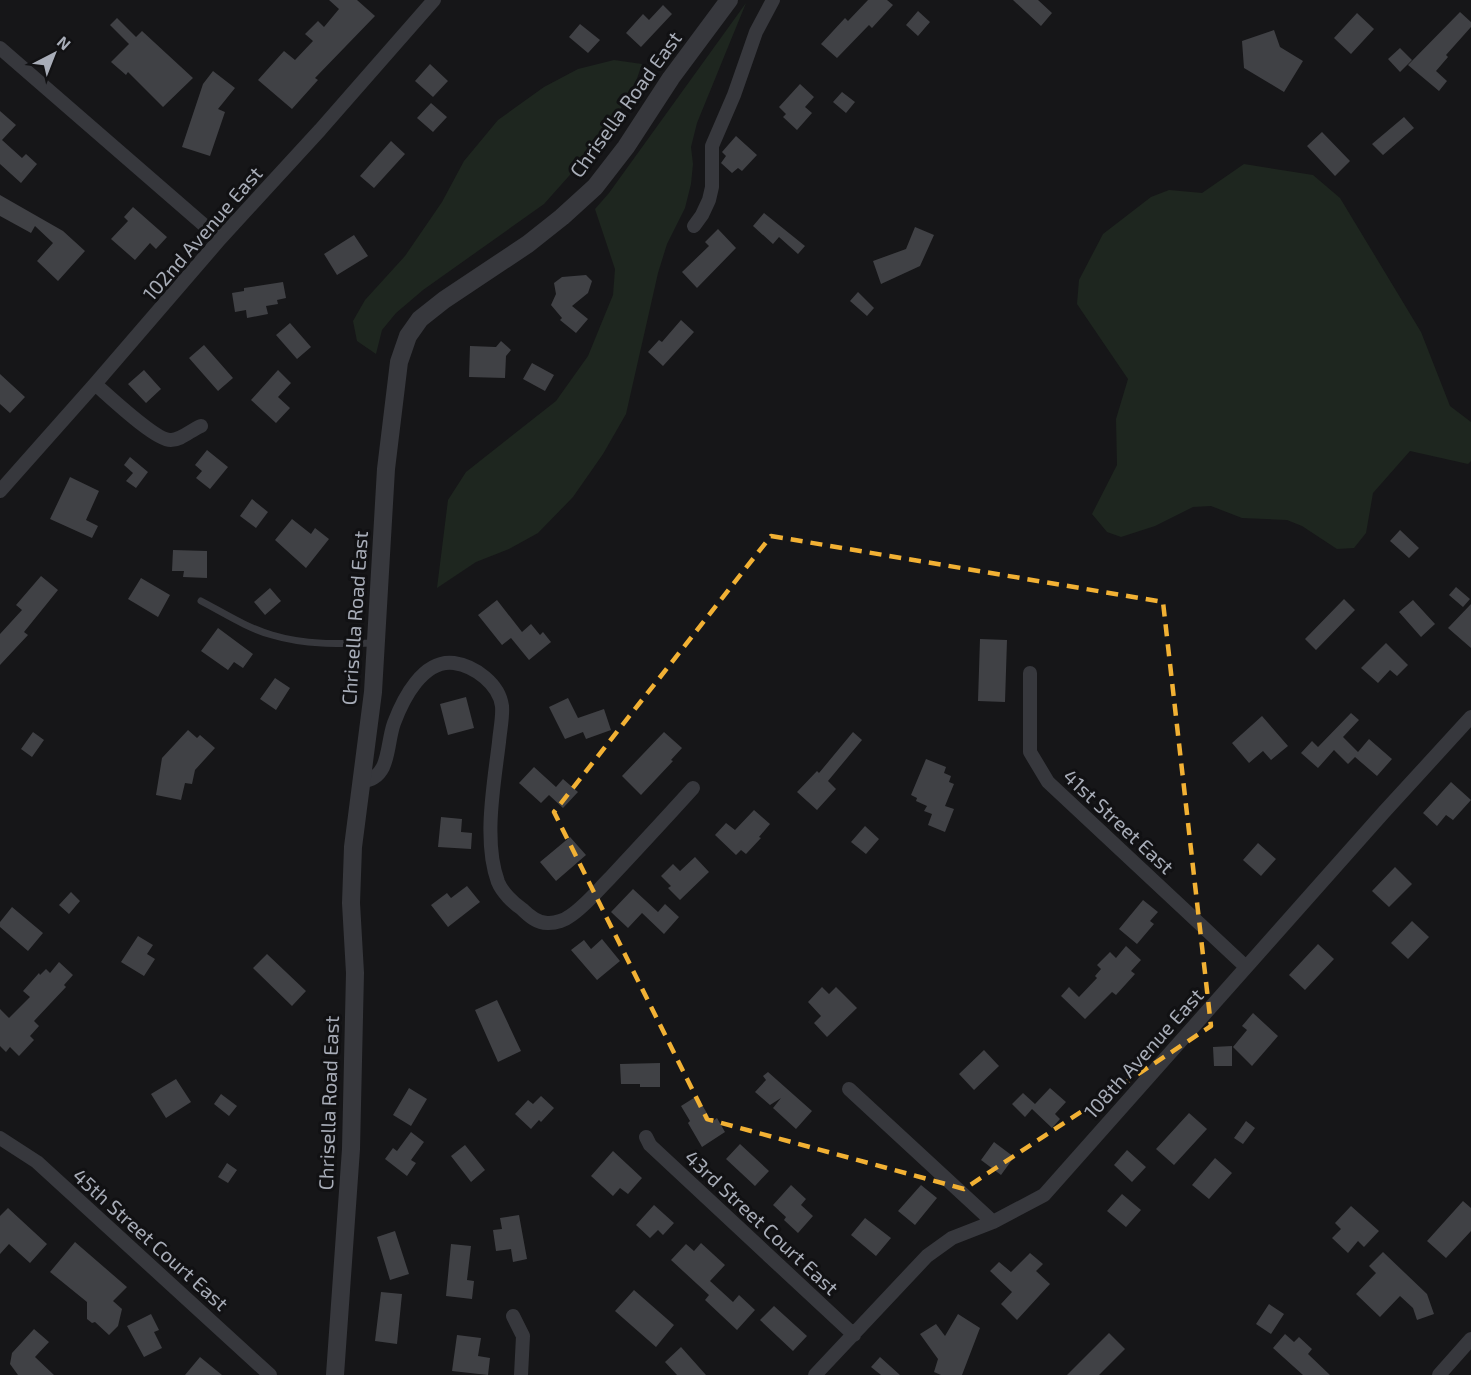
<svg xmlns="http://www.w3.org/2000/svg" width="1471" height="1375" font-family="'Exo 2',sans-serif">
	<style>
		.green { fill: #1e261f }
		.building { fill: #404145 }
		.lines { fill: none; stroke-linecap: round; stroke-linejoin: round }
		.service { stroke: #37383d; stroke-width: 7 }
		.minor { stroke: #37383d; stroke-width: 14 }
		.tertiary { stroke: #37383d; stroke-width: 18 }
		.marked { fill: none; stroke: #f2b134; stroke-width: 4.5; stroke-dasharray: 12 8; stroke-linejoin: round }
		.labels { text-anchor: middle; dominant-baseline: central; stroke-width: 6; stroke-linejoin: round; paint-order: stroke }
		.street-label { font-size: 20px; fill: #a8adb8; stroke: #111113 }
	</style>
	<rect width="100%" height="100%" fill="#161618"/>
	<!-- green -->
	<path class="green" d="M746 3 697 123 691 147 693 164 691 184 685 208 667 244 658 273 626 414 603 454 573 497 538 533 509 549 476 562 437 588 448 500 466 472 556 401 588 356 613 295 615 269 595 209 609 193Z
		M614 60 642 64 632 93 585 158 544 204 423 290 396 313 382 330 376 354 357 341 353 321 365 300 405 256 442 202 464 161 498 120 544 87 578 69Z
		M1244 164 1313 175 1340 198 1421 332 1450 406 1471 422V461L1468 464 1410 451 1373 493 1366 533 1354 548 1337 549 1302 526 1287 520 1242 518 1211 506 1193 507 1155 526 1121 537 1107 532 1092 514 1117 465 1116 419 1128 379 1077 304 1079 280 1103 234 1151 197 1169 190 1202 193Z"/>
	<!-- building -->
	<path class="building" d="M329 0H357L375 16 315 78 318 80 292 109 258 80 284 51 295 60 313 41 305 34 318 21 324 27 339 9Z
		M868 0H887L893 5 872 28 869 25 837 58 821 44 845 18 848 21Z
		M1013 0H1038L1052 13 1041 26Z
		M663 5 672 14 641 47 626 33 643 14 649 20Z
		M918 11 930 22 918 36 906 25Z
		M1460 12 1471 22V27L1446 55 1448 57 1436 71 1447 81 1439 91 1408 65Z
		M1357 13 1374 29 1351 54 1334 38Z
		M117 18 136 37 142 31 193 78 163 107 128 72 126 75 111 62 129 44 110 25Z
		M580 24 600 40 588 53 569 37Z
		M1274 30 1280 47 1303 61 1284 92 1244 68 1242 41Z
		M1400 48 1412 60 1400 72 1388 59Z
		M430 64 448 81 433 97 415 81Z
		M213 71 235 88 218 109 225 112 210 156 182 147 203 84Z
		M800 84 814 97 805 107 812 113 797 130 783 117 786 114 779 107Z
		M842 92 855 102 846 113 833 102Z
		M431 103 447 117 433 132 417 118Z
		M0 111 16 125 2 140 22 158 26 154 37 164 21 183 0 164Z
		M1404 117 1414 128 1383 155 1372 144Z
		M1322 132 1350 161 1335 176 1307 146Z
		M736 136 757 155 742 171 738 168 732 173 721 163 726 156 722 152Z
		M391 141 405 154 374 188 360 176Z
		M0 195 63 231 85 251 58 281 37 261 53 243 35 226 31 233 0 216Z
		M133 207 167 237 156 249 150 243 135 260 111 239 128 221 124 217Z
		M764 213 805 246 798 254 779 237 773 244 753 226Z
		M915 227 934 235 920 266 881 284 873 261 906 249Z
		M718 229 736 248 697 288 682 272 709 246 705 242Z
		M354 235 368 256 337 275 324 254Z
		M586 275 592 281 588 293 572 306 588 319 576 333 560 320 562 318 551 305 556 294 554 283 562 277Z
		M283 282 286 298 277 300 278 304 266 306 268 314 247 318 246 310 235 312 232 293 244 291V288Z
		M858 292 874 308 867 316 850 301Z
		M681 320 694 332 663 366 648 352 659 340 662 342Z
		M290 323 311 347 297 359 276 335Z
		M501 341 511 350 506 356 505 378 469 377 470 346 496 347Z
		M204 345 233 378 218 391 189 358Z
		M532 363 554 375 545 391 523 379Z
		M144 370 161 389 146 403 128 384Z
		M278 370 291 383 278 397 290 408 276 423 251 400Z
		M0 374 25 397 10 413 0 404Z
		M207 450 228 467 210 489 196 478 202 471 195 465Z
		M130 457 148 472 136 488 126 481 133 473 124 465Z
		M70 477 99 491 86 520 98 526 92 538 50 519Z
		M252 499 268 512 256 528 240 516Z
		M292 519 311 534 315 528 329 539 306 568 275 540Z
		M1400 530 1419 548 1409 558 1390 541Z
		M173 550 207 551V578L183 577 184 571H172Z
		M41 576 58 590 24 632 28 635 0 665V634L22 610 16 605Z
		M141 578 170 595 158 617 128 599Z
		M1456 587 1470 599 1463 607 1449 595Z
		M270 588 281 601 265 615 254 602Z
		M1344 599 1355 610 1316 650 1305 639Z
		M497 600 522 632 531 624 540 635 543 632 551 642 529 660 511 638 502 645 478 615Z
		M1413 600 1435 624 1421 637 1399 612Z
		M1471 604V648L1448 628Z
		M218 628 253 654 243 668 234 662 228 670 201 651Z
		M980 639 1007 640 1005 702 978 701Z
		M1386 643 1408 665 1397 676 1390 670 1378 683 1361 668Z
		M275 678 290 688 276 710 260 699Z
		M466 697 474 728 448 735 440 704Z
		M568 698 578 718 604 709 611 730 586 739 583 732 565 739 549 707Z
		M1351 713 1359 720 1343 737 1358 752 1369 739 1392 759 1377 776 1355 757 1348 764 1334 750 1318 768 1301 753 1312 741 1318 747Z
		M1262 716 1288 746 1271 760 1263 751 1249 763 1232 743Z
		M188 730 197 738 200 735 215 748 195 770 192 784 185 783 181 800 156 795 162 758Z
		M33 732 44 740 32 757 21 749Z
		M664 732 682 748 671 760 673 761 641 795 622 776Z
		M853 732 862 740 828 781 836 789 817 810 797 792 817 771 819 773Z
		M926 759 946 767 944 773 951 776 949 782 954 784 945 806 954 809 945 832 928 825 932 814 924 811 927 806 916 801 917 798 911 795Z
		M534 767 556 787 563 779 578 792 563 808 549 795 541 803 519 783Z
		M1451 782 1471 800 1453 820 1446 815 1437 826 1423 813Z
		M754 810 770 824 759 837 761 838 746 854 741 850 736 855 715 835 726 823 735 830Z
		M441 817 462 819 461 832 472 833 471 849 438 847Z
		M865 826 879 839 866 854 851 842Z
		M570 837 586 855 556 881 540 862Z
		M1258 843 1276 859 1261 876 1243 860Z
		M695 857 709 872 680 900 668 888 671 886 661 876 673 864 680 871Z
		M1395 867 1412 884 1389 907 1372 891Z
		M467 886 480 902 448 927 431 905 447 893 451 898Z
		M633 889 658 912 665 904 679 917 664 934 642 913 628 928 611 912Z
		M71 892 80 901 69 914 59 905Z
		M1143 900 1158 912 1150 921 1154 924 1137 944 1119 929Z
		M12 907 43 933 28 951 0 927V922Z
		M1412 921 1429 937 1408 959 1391 943Z
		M138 936 153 945 147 954 155 959 144 976 121 962Z
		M602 939 620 961 597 980 571 950 584 940 591 949Z
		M1318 944 1334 959 1305 990 1289 975Z
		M1126 946 1141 960 1131 971 1135 974 1116 995 1112 992 1085 1019 1061 996 1069 987 1079 997 1097 978 1095 976 1101 969 1097 965 1110 952 1116 958Z
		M267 954 306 991 292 1006 253 968Z
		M59 962 73 975 64 985 66 987 34 1021 39 1026 30 1036 34 1040 19 1056 10 1047 6 1052 0 1046V1009L9 1018 30 997 23 991 39 973 40 975 46 969 50 973Z
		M822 987 829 994 836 987 857 1008 827 1037 814 1023 821 1016 808 1002Z
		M497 1000 521 1051 498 1062 475 1010Z
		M1253 1013 1278 1036 1252 1066 1233 1047 1247 1030 1242 1026Z
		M1232 1046V1066H1214L1213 1047Z
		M984 1050 999 1066 974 1090 959 1074Z
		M660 1063V1087H640V1084H621L620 1064Z
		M768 1072 812 1111 796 1129 773 1108 781 1098 770 1105 755 1092 766 1080 763 1076Z
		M176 1079 191 1102 166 1118 151 1094Z
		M409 1088 427 1099 411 1126 393 1115Z
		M1050 1088 1066 1102 1055 1114 1060 1119 1052 1128 1032 1109 1025 1117 1012 1104 1023 1093 1035 1104Z
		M221 1094 237 1106 229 1116 214 1104Z
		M541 1096 554 1108 541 1122 539 1120 531 1129 515 1114 528 1100 533 1104Z
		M697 1096 712 1122 717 1118 725 1132 702 1147 688 1123 690 1121 681 1106Z
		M1189 1113 1207 1129 1174 1165 1156 1149Z
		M1246 1121 1255 1128 1243 1144 1234 1138Z
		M411 1132 424 1142 411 1160 416 1163 407 1176 385 1159 393 1148 397 1151Z
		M994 1142 1014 1157 1001 1175 981 1160Z
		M740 1144 769 1171 755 1186 726 1159Z
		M465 1145 485 1170 471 1182 451 1156Z
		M1127 1150 1146 1167 1132 1182 1114 1165Z
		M613 1151 642 1178 628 1194 620 1188 613 1196 591 1176Z
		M1215 1158 1232 1173 1209 1199 1192 1185Z
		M227 1163 237 1170 228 1183 218 1177Z
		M791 1185 806 1199 801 1205 813 1216 798 1233 784 1220 786 1217 773 1205Z
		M921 1185 937 1198 915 1225 898 1211Z
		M1122 1194 1141 1210 1126 1227 1107 1211Z
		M1463 1201 1471 1208V1231L1446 1258 1427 1241Z
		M654 1205 674 1223 663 1235 658 1230 650 1238 636 1225Z
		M1351 1206 1379 1231 1364 1247 1358 1241 1348 1253 1332 1238 1341 1229 1335 1223Z
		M8 1208 47 1244 30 1263 9 1244 0 1254V1216Z
		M519 1215 527 1259 513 1262 511 1249 496 1251 493 1230 502 1229 500 1218Z
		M865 1218 891 1238 876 1256 851 1235Z
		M395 1231 409 1274 390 1280 377 1237Z
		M75 1242 127 1287 113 1301 122 1309 118 1326 109 1335 95 1322 92 1323 87 1319V1302L50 1272Z
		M701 1243 725 1265 710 1281 733 1302 739 1295 755 1310 737 1330 705 1300 709 1295 671 1260 686 1244 694 1251Z
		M451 1244 471 1246 467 1280 474 1281 472 1299 446 1296Z
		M1383 1252 1427 1294 1434 1314 1417 1320 1413 1308 1400 1296 1380 1317 1356 1294 1376 1273 1369 1266Z
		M1030 1253 1043 1264 1036 1271 1050 1284 1017 1320 1001 1304 1012 1292 990 1271 999 1262 1011 1272Z
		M634 1290 674 1325 656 1347 615 1311Z
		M381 1292 402 1294 397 1344 375 1341Z
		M1269 1304 1284 1314 1271 1334 1256 1324Z
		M774 1306 807 1336 793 1351 760 1320Z
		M151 1314 159 1330 154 1332 162 1348 144 1357 127 1326Z
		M958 1314 980 1328 962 1375H941L934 1372 938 1359 920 1334 936 1324 945 1336Z
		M34 1329 49 1342 35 1357 54 1375H18L10 1364 12 1353Z
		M1109 1333 1125 1349 1099 1375H1067Z
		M1285 1334 1294 1342 1299 1337 1312 1349 1308 1354 1330 1375H1303L1273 1348Z
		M457 1335 481 1338 478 1356 490 1358 488 1375 452 1371Z
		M681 1347 706 1375H677L665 1362Z
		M200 1357 222 1375H185Z
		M880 1357 900 1375H881L871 1367Z"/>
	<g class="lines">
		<!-- service -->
		<path class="service" d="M201 601C224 613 247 628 272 635 305 645 339 644 373 643"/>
		<!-- minor -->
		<path class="minor" d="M0 48 220 239
			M694 226 702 215 709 200 712 187V146L734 95 756 32 773 0
			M95 384C109 396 156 441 171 440 181 440 191 430 201 426
			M0 491 95 384 220 239 320 130 434 0
			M1030 673V752L1048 782 1246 967
			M361 782C371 780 378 777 383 767 389 754 389 737 394 723 403 699 423 659 454 663 475 666 499 684 502 706 503 717 500 730 499 742 494 784 483 841 498 882 502 892 513 903 522 909 529 916 538 924 549 923 556 923 565 920 570 916 585 906 597 891 610 878 638 848 666 818 693 788
			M849 1089 993 1222
			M646 1137 650 1145 854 1335
			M0 1138 37 1162 270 1375
			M513 1316 523 1336 521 1375
			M815 1375 927 1256 952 1238 993 1222 1044 1195 1384 812 1471 717
			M1439 1375 1471 1339"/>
		<!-- tertiary -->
		<path class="tertiary" d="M335 1375 351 1149 355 973 351 903 353 847 373 692 386 469 399 362 408 336 420 319 444 300 528 244 562 217 595 187 626 147 671 78 729 0"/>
	</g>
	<!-- marked area -->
	<path class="marked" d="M771 536 1163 602 1211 1026 964 1189 707 1119 554 812Z"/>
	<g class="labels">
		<!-- street labels -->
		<g class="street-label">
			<text transform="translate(625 104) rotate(-54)">Chrisella Road East</text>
			<text transform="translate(202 233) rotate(-49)">102nd Avenue East</text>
			<text transform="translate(354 618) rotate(-86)">Chrisella Road East</text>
			<text transform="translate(1119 821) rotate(43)">41st Street East</text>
			<text transform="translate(1143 1053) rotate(-48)">108th Avenue East</text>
			<text transform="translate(328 1103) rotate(-88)">Chrisella Road East</text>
			<text transform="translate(762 1222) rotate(43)">43rd Street Court East</text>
			<text transform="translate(151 1239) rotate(42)">45th Street Court East</text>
		</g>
	</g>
	<!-- north arrow -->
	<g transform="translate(54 54) rotate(42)" stroke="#111113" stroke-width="4.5" paint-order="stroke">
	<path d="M0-4.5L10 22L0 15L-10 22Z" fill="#a8adb8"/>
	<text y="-9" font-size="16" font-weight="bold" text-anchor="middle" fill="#a8adb8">N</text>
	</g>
</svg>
